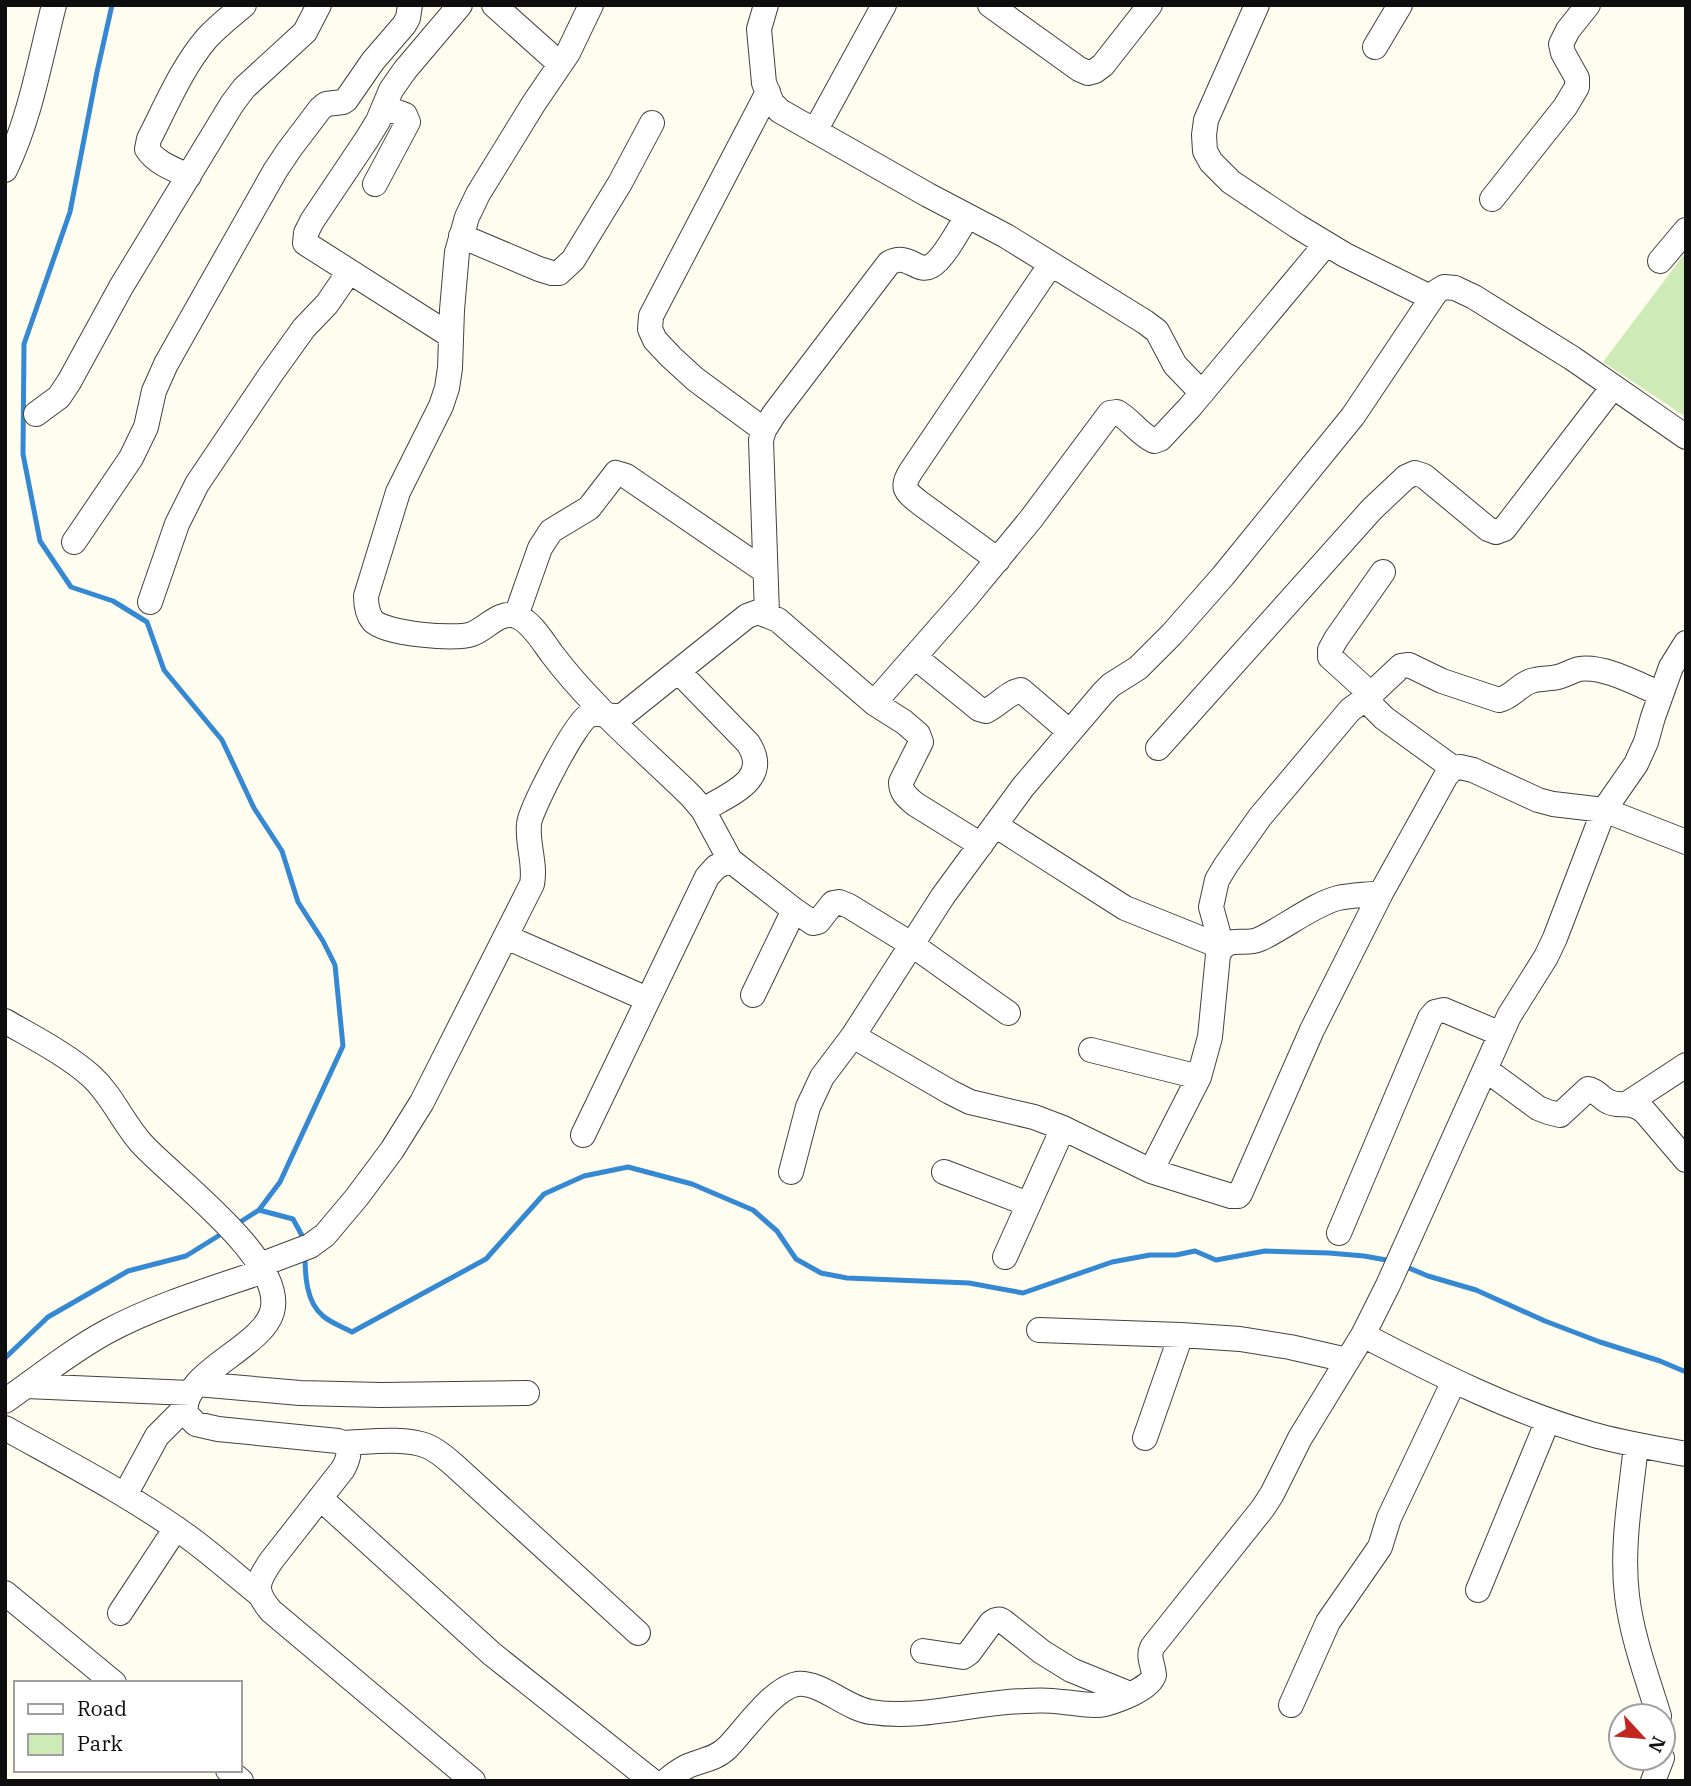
<svg xmlns="http://www.w3.org/2000/svg" width="1691" height="1786" font-family="'IBM Plex Serif',serif">
	<style>
		.green { fill: #ceebb7 }
		.lines { fill: none; stroke-linecap: round; stroke-linejoin: round }
		.stream { stroke: #3588d2; stroke-width: 5 }
		.minor-casing { stroke: #414141; stroke-width: 26 }
		.minor { stroke: #fff; stroke-width: 24 }
	</style>
	<rect width="100%" height="100%" fill="#fffdef"/>
	<!-- green -->
	<path class="green" d="M1686 252V417L1603 362Z"/>
	<g class="lines">
		<!-- stream -->
		<path class="stream" d="M112 5 97 72 70 212 24 344 23 454 40 541 71 587 113 601 147 622 164 670 222 740 254 808 282 851 298 902 323 941 335 965 343 1046 280 1182 259 1210 237 1224
			M259 1210 293 1219 305 1241
			M305 1255C305 1275 306 1302 323 1316 331 1323 343 1327 352 1332L486 1259 544 1194 584 1176 628 1167 692 1184 753 1210 777 1231 796 1259 821 1273 847 1278 969 1283 1023 1293 1112 1262 1150 1255H1176L1195 1251 1216 1260 1265 1251 1329 1253 1364 1256 1392 1261
			M1404 1266 1428 1276 1476 1290 1545 1321 1600 1342 1660 1361 1686 1372
			M5 1358 48 1317 128 1271 186 1256 223 1233"/>
		<defs>
			<path id="minor" d="M494 5 560 64
				M591 5 568 53 534 103 478 194 467 217 457 252 452 310 450 368 447 388 441 406 398 492 366 596C366 605 367 614 373 621 386 634 455 640 472 634 486 629 500 610 516 616 531 621 543 642 552 654 592 707 644 750 691 796L703 810 730 860 735 864 794 910 813 923 818 922 833 903 839 902 849 906 911 944 1008 1013
				M766 5 759 29 764 83 772 103 780 111 928 195 1006 236 1145 322 1157 331 1175 365 1202 393
				M990 5 1079 69 1088 73 1095 71 1103 65 1150 5
				M1257 5 1206 120 1204 135 1205 151 1211 162 1231 182 1297 226 1345 255 1432 298
				M1375 47 1400 5
				M815 131 884 5
				M5 170C30 119 40 60 54 5
				M189 176C173 169 156 163 147 149L149 139C166 106 182 67 207 38 218 26 231 16 244 5
				M375 184 408 122 405 115 384 107
				M1492 199 1565 107 1577 87V78L1563 53 1561 44 1568 30 1588 5
				M461 236 539 269 552 273H559L573 260 620 183 652 123
				M1660 261 1686 230
				M451 336 305 243 306 233 312 221 367 139 378 121 391 90 405 70 460 5
				M36 414 59 397 69 382 121 287 232 104 244 88 305 32 319 5
				M764 430 695 379 671 357 655 340 650 329 651 316 768 92
				M74 542 131 458 146 427 154 391 166 364 275 171 289 150 320 109 326 104 343 102 346 100 373 61 404 25 408 18 410 5
				M998 560 920 503C906 492 900 488 911 471L1051 264
				M1383 572 1336 639 1330 650V657L1363 687 1374 708 1384 718 1453 768
				M150 602 177 524 197 484 271 374 304 328 327 304 349 272
				M767 614 761 440 764 430 774 414 889 263C909 252 917 274 931 266 943 260 960 228 967 216
				M516 616 540 548 551 531 589 508 616 473 626 476 765 571
				M915 657 979 709 986 711C999 705 1007 693 1021 690L1070 732
				M678 671 748 743C772 780 729 794 703 810
				M874 703 965 599 1031 519 1110 413 1117 412C1131 420 1139 434 1154 441L1160 439 1190 407 1326 244
				M1158 748 1372 509 1406 477 1415 473 1424 476 1488 529 1496 532 1504 529 1613 387
				M995 825 1125 908 1222 947
				M506 937 647 999
				M1222 947 1211 907 1217 880 1226 865 1260 817 1350 710 1369 696 1401 666 1409 665 1442 681 1499 700C1512 697 1519 685 1531 681 1540 678 1549 679 1558 677 1565 675 1572 671 1579 669 1604 665 1639 685 1661 694
				M753 995 794 910
				M5 1021C34 1038 66 1054 91 1076 112 1095 123 1123 142 1144 174 1179 287 1261 272 1312 261 1349 179 1373 186 1414L196 1424 218 1429 338 1441C353 1446 349 1458 343 1469L271 1561C257 1582 253 1590 271 1611L473 1781
				M853 1036 950 1092 970 1102 1034 1117 1063 1128 1151 1171 1199 1077 1210 1037 1218 955C1228 933 1243 947 1260 939 1284 928 1314 904 1338 898 1351 895 1367 895 1381 893
				M1091 1050 1199 1077
				M1485 1069 1538 1108 1548 1112 1560 1115 1588 1089C1597 1091 1600 1097 1607 1101 1621 1109 1628 1098 1645 1112L1686 1160
				M1628 1103 1686 1065
				M583 1135 707 877 716 867 730 860
				M1151 1171 1231 1196H1238L1240 1194 1312 1030 1381 893 1446 776 1453 768 1460 767 1473 770 1538 800 1553 804 1604 810 1686 842
				M791 1172 808 1107 822 1077 853 1036 943 896 1023 787 1103 693 1111 685 1138 668 1172 634 1223 576 1353 416 1436 292 1444 287 1455 288 1474 297 1572 358 1686 437
				M944 1172 1028 1204
				M1339 1233 1430 1018 1435 1012 1444 1010 1501 1034
				M1005 1257 1063 1128
				M260 1265 310 1246 325 1235 357 1197 392 1150 422 1102 532 884C536 864 527 845 529 824 530 810 577 719 589 715 599 712 612 717 622 716L747 616 758 612 778 620 874 703 904 722 918 734 921 742 901 782C901 793 907 797 915 804L981 845
				M1039 1330 1181 1335 1240 1339 1290 1347 1347 1360
				M1363 1335C1436 1373 1511 1411 1591 1434 1622 1443 1654 1448 1686 1454
				M197 1384 300 1393 381 1395 527 1393
				M26 1386 190 1393
				M5 1401C39 1377 71 1351 108 1331 157 1305 211 1289 264 1271
				M5 1428C66 1462 130 1495 187 1536 212 1554 235 1575 259 1594
				M1145 1438 1181 1335
				M344 1443C369 1442 404 1437 427 1446 437 1450 446 1458 454 1465L638 1633
				M1636 1445C1631 1494 1621 1546 1627 1596 1632 1637 1647 1677 1659 1716
				M125 1495 157 1436 185 1408
				M320 1498 492 1654 652 1781
				M1478 1590 1548 1420
				M5 1593 114 1683
				M120 1613 176 1528
				M923 1651 963 1657 969 1653 991 1623C996 1619 999 1618 1004 1622L1042 1652 1071 1670 1130 1694
				M1291 1705 1328 1622 1380 1547 1389 1518 1454 1381
				M228 1770 241 1781
				M666 1781C673 1775 680 1770 688 1766 702 1760 716 1759 727 1748 744 1731 773 1688 797 1684 820 1681 847 1709 871 1712 923 1720 974 1702 1025 1701 1038 1700 1050 1700 1063 1702 1077 1703 1091 1707 1105 1704 1119 1700 1150 1689 1154 1675 1153 1664 1147 1656 1153 1646L1263 1508 1272 1494 1300 1438 1363 1335 1388 1285 1509 1016 1546 957 1555 938 1604 810 1636 764 1646 742 1653 717 1671 667 1686 643
				M1653 1781 1662 1758"/>
		</defs>
		<!-- minor casing -->
		<use href="#minor" class="minor-casing"/>
		<!-- minor -->
		<use href="#minor" class="minor"/>
	</g>
	<!-- border -->
	<rect width="1691" height="1786" fill="none" stroke="#0e0e0e" stroke-width="14"/>
	<!-- legend -->
	<rect x="14" y="1681" width="228" height="91" fill="#ffffff" stroke="#9f9f9f" stroke-width="2"/>
	<rect x="28" y="1704" width="35" height="10" fill="#ffffff" stroke="#9f9f9f" stroke-width="2"/>
	<text x="77" y="1716" font-size="21" fill="#0e0e0e">Road</text>
	<rect x="28" y="1734" width="35" height="21" fill="#ceebb7" stroke="#9f9f9f" stroke-width="2"/>
	<text x="77" y="1751" font-size="21" fill="#0e0e0e">Park</text>
	<!-- north arrow -->
	<g transform="translate(1642 1737) rotate(116)"><circle r="33" fill="#ffffff" stroke="#9f9f9f" stroke-width="2"/>
	<path d="M0-5L12 26L0 18L-12 26Z" fill="#c32520"/>
	<text y="-10" font-size="19" font-weight="bold" text-anchor="middle" fill="#0e0e0e">N</text>
	</g>
</svg>
